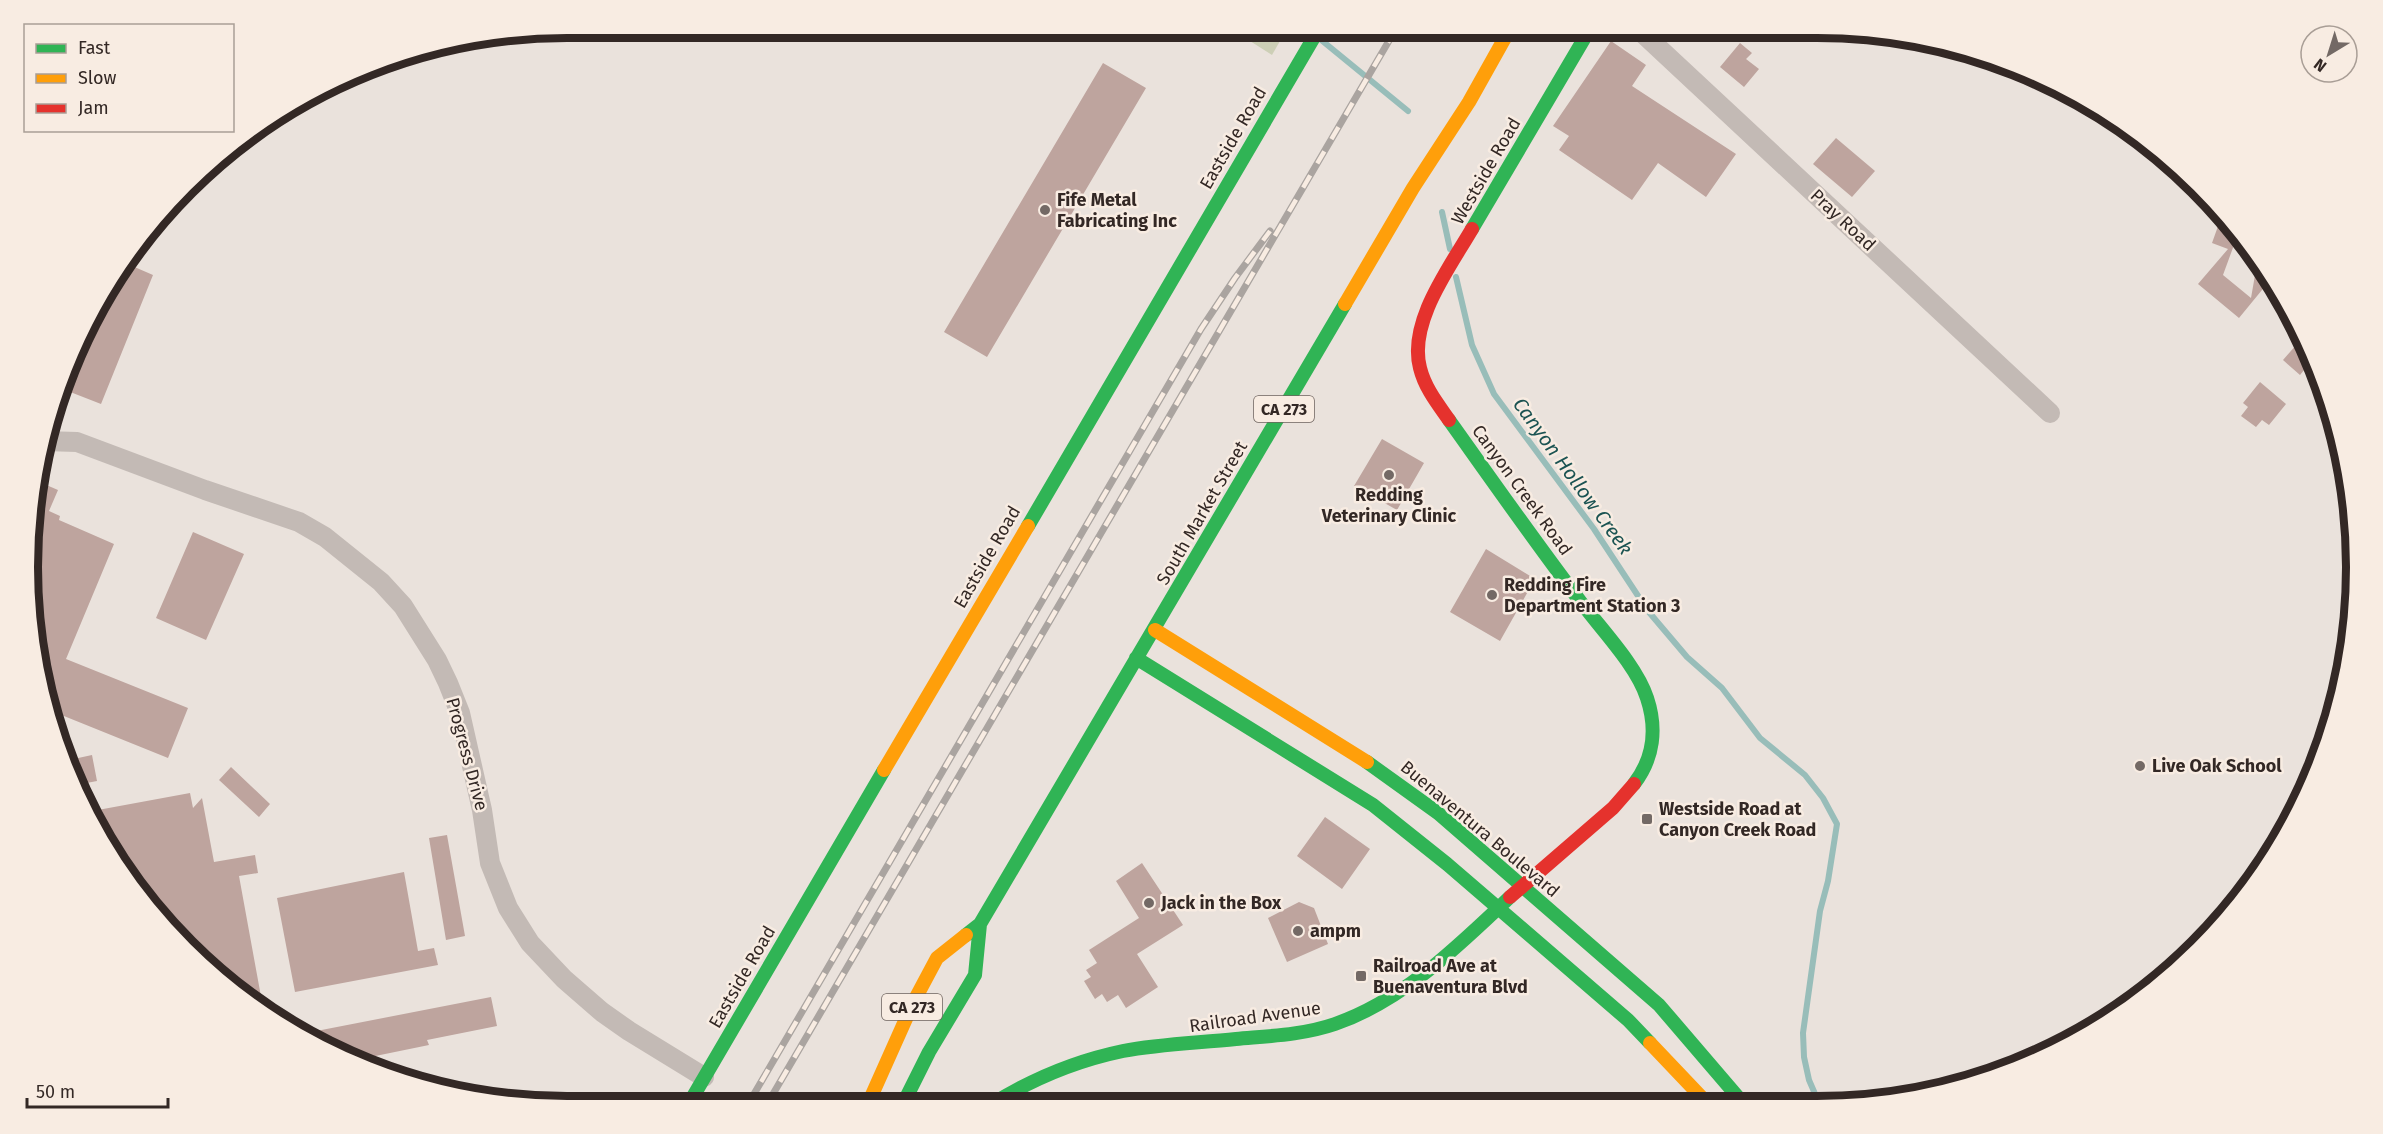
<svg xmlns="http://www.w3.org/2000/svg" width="2383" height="1134" font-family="'Fira Sans',sans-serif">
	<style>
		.green { fill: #cdcfb6 }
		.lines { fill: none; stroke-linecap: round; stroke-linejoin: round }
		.stream { stroke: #98bdb9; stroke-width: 6 }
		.building { fill: #bea49e }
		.street { stroke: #c3bab5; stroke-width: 20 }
		.fast { stroke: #30b455; stroke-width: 14 }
		.slow { stroke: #ff9f0a; stroke-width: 14 }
		.jam { stroke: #e5322d; stroke-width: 14 }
		.rail-casing { stroke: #aaa4a0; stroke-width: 7 }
		.rail { stroke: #f8ece2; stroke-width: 4.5; stroke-dasharray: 14; stroke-linecap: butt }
		.poi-dot { fill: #736965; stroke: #f8ece2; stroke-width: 2 }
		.labels { text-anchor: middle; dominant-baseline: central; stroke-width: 5; stroke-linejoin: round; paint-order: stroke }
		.shield { fill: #f8ece2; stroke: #6e635e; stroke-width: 1.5 }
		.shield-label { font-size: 16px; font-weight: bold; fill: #332825 }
		.street-label { font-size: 18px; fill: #332825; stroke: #f8ece2 }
		.poi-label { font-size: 18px; font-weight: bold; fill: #332825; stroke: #f8ece2; text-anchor: start }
		.water-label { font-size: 20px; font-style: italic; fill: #1b5352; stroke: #f8ece2 }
		.rim { fill: none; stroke: #332825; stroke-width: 8 }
	</style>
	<rect width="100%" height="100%" fill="#eae2dc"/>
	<!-- green -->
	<path class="green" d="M1228 27H1288L1272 55Z"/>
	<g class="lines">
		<!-- stream -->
		<path class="stream" d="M1320 39 1408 111
			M1442 212 1450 249
			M1456 277 1472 345 1494 394 1594 529 1648 611 1687 657 1722 688 1760 738 1805 775 1823 798 1837 824 1828 881 1820 911 1803 1033 1804 1057 1809 1080 1819 1103"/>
	</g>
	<!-- building -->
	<path class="building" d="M1611 41 1646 65 1632 86 1736 154 1706 197 1658 163 1632 200 1559 150 1569 136 1553 126Z
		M1740 43 1752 53 1746 59 1759 69 1744 87 1720 67Z
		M1103 63 1146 88 987 357 944 332Z
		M1836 138 1875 171 1852 197 1813 164Z
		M2222 215 2238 234 2223 275 2251 298 2258 258 2271 279 2239 318 2198 284 2228 249 2212 243Z
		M123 262 153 275 101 404 60 388 68 361Z
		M2298 343 2314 358 2300 375 2283 360Z
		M2260 382 2286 404 2269 425 2262 420 2256 427 2241 416 2248 407 2243 403Z
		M1382 439 1424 463 1397 510 1354 486Z
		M37 481 58 490 49 511 60 516 59 520 114 544 66 659 188 708 168 758 54 712 32 637Z
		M193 532 244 554 206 640 156 618Z
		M1486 549 1535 579 1500 641 1450 612Z
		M92 755 97 781 76 785 69 760Z
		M231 767 270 804 259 817 219 780Z
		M190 793 193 808 202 798 214 862 255 855 258 873 239 876 264 1013 185 949 87 812Z
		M1325 817 1370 849 1342 889 1297 856Z
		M447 835 465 936 446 940 429 838Z
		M1142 863 1183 925 1137 954 1158 987 1126 1008 1118 995 1107 1002 1102 994 1095 999 1084 981 1091 977 1086 970 1097 963 1089 950 1139 918 1116 881Z
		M404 872 418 951 434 948 438 965 295 992 277 898Z
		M1299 902 1314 908 1328 944 1287 962 1268 918Z
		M491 997 497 1026 427 1040 429 1045 351 1061 301 1034Z"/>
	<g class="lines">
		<!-- street -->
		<path class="street" d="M1636 27 2050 413
			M44 441 77 442 205 490 299 522 325 537 381 582 403 606 437 660 448 683 460 713 482 810 490 863 508 908 530 943 564 979 602 1012 629 1031 704 1077"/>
		<!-- fast -->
		<path class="fast" d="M1472 229 1591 27
			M1449 420C1491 479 1533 539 1577 597 1598 626 1636 664 1647 698 1657 728 1654 758 1634 784
			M1028 526 1320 27
			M1136 658 1373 805 1447 864 1628 1020 1650 1043
			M1367 762 1438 813 1659 1005 1743 1103
			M966 935 980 924 1345 304
			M902 1106 929 1052 975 975 980 924
			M989 1106C1030 1080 1075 1061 1123 1051 1160 1044 1198 1043 1236 1039 1269 1036 1303 1035 1335 1024 1404 1000 1458 946 1510 897
			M687 1107 884 770"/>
		<!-- slow -->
		<path class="slow" d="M1345 304 1413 188 1469 102 1511 27
			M1155 630 1367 762
			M884 770 1028 526
			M1650 1043 1707 1103
			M867 1106 913 1003 937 958 966 935"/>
		<!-- jam -->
		<path class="jam" d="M1449 420C1437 403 1425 388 1420 368 1408 322 1450 267 1472 229
			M1510 897 1613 808 1634 784"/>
		<defs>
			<path id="rail" d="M747 1106 1201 329 1235 278 1270 231
				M766 1106 1397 27"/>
		</defs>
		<!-- rail casing -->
		<use href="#rail" class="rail-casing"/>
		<!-- rail -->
		<use href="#rail" class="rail"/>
	</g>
	<!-- markers -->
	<g class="poi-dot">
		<circle cx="1045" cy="210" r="6"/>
		<circle cx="1389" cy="475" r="6"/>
		<circle cx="1492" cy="595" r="6"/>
		<circle cx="2140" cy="766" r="6"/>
		<rect x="1641" y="813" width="12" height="12" rx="3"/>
		<circle cx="1149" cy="903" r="6"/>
		<circle cx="1298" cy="931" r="6"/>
		<rect x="1355" y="970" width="12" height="12" rx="3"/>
	</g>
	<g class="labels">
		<!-- shield labels -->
		<g class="shield">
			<rect x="1254" y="396" width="60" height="26" rx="4.5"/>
			<rect x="882" y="994" width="60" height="26" rx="4.5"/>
		</g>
		<g class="shield-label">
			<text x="1284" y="409">CA 273</text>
			<text x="912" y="1007">CA 273</text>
		</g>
		<!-- street labels -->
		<g class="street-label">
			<text transform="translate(1233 138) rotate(-60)">Eastside Road</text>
			<text transform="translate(1486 171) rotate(-60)">Westside Road</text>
			<text transform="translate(1843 220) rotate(43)">Pray Road</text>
			<text transform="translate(1522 490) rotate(54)">Canyon Creek Road</text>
			<text transform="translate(1202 513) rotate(-60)">South Market Street</text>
			<text transform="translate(987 557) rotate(-60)">Eastside Road</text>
			<text transform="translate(467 754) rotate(75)">Progress Drive</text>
			<text transform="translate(1480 829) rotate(40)">Buenaventura Boulevard</text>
			<text transform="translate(742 977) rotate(-60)">Eastside Road</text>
			<text transform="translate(1255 1017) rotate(-8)">Railroad Avenue</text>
		</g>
		<!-- poi labels -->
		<g class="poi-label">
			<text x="1057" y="200">Fife Metal<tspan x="1057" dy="21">Fabricating Inc</tspan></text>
			<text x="1389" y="495" text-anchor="middle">Redding<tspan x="1389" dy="21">Veterinary Clinic</tspan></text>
			<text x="1504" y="585">Redding Fire<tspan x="1504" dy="21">Department Station 3</tspan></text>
			<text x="2152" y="766">Live Oak School</text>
			<text x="1659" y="809">Westside Road at<tspan x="1659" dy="21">Canyon Creek Road</tspan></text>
			<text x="1161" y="903">Jack in the Box</text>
			<text x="1310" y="931">ampm</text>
			<text x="1373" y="966">Railroad Ave at<tspan x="1373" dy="21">Buenaventura Blvd</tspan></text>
		</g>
		<!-- water labels -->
		<g class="water-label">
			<text transform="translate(1573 476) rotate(54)">Canyon Hollow Creek</text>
		</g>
	</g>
	<!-- crop -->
	<path d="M0 0H2383V1134H0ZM567 38H1817A529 529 0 0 1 2346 567V567A529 529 0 0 1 1817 1096H567A529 529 0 0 1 38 567V567A529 529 0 0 1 567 38Z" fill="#f8ece2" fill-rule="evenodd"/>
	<path class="rim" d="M567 38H1817A529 529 0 0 1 2346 567V567A529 529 0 0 1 1817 1096H567A529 529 0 0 1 38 567V567A529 529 0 0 1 567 38Z"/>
	<!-- legend -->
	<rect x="24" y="24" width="210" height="108" fill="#f8ece2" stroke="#a99e96" stroke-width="1.5"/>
	<rect x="36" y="44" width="30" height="9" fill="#30b455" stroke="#a99e96" stroke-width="1.5"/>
	<text x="78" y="54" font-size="18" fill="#332825">Fast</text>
	<rect x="36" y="74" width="30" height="9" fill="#ff9f0a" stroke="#a99e96" stroke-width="1.5"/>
	<text x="78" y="84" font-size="18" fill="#332825">Slow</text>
	<rect x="36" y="104" width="30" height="9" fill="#e5322d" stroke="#a99e96" stroke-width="1.5"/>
	<text x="78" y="114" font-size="18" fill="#332825">Jam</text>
	<!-- north arrow -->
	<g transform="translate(2329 54) rotate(218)"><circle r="28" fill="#f8ece2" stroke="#a99e96" stroke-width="1.5"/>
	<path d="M0-4.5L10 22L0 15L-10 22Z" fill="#736965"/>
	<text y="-9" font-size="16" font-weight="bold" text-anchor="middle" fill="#332825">N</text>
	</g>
	<!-- scale -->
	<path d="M27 1098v9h141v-9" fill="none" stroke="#332825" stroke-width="3"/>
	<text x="36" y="1098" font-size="18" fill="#332825" stroke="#f8ece2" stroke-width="4.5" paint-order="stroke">50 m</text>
</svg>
